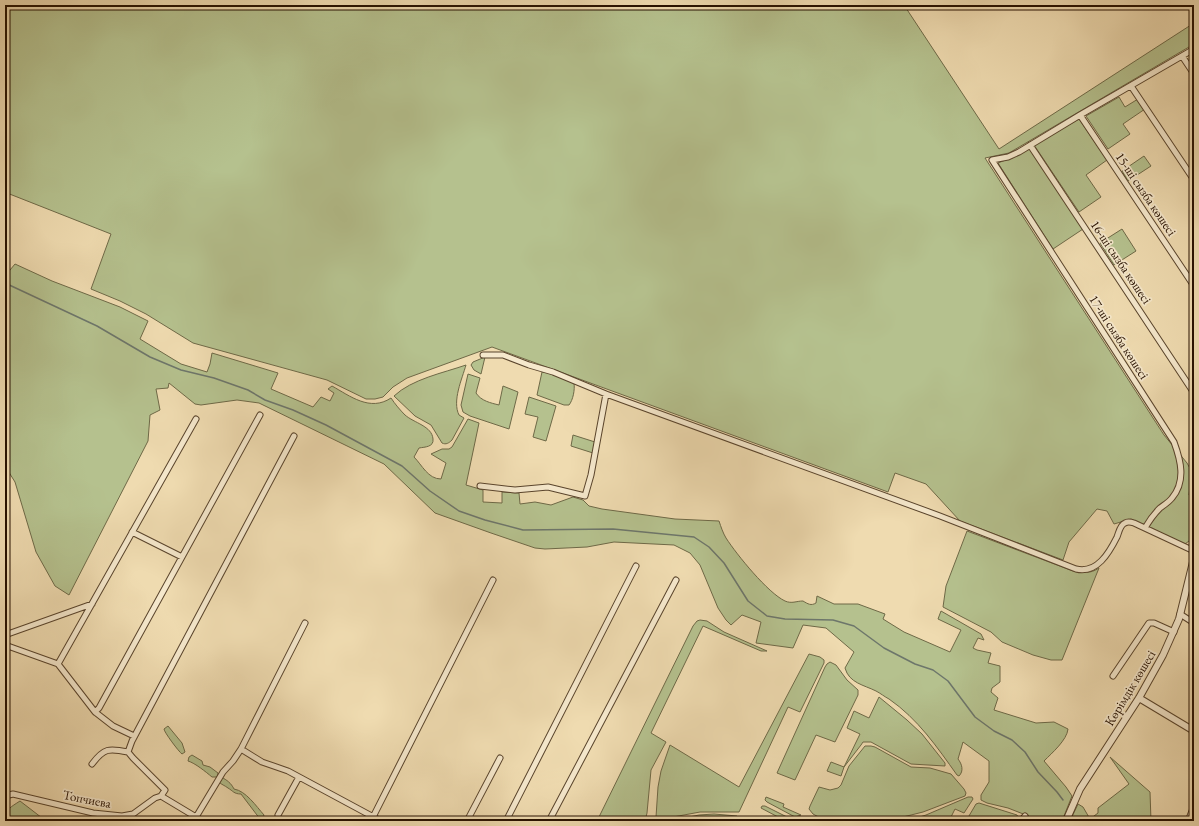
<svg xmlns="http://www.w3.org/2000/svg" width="1199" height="826" font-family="'EB Garamond',serif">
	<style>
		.green { fill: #b5c18e; stroke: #6e6947 }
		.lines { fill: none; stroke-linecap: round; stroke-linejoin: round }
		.stream { stroke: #6d766b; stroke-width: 1.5 }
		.minor-casing { stroke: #59442c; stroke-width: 7 }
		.tertiary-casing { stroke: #59442c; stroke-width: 8 }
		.minor { stroke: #f5e8cc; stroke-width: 5 }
		.tertiary { stroke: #f5e8cc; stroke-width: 6 }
		.labels { text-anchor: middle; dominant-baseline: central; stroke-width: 3.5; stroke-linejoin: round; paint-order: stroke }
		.street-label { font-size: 13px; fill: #271100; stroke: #f5e8cc }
	</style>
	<rect width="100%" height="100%" fill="#efdbb0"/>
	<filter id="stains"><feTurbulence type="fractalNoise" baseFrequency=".005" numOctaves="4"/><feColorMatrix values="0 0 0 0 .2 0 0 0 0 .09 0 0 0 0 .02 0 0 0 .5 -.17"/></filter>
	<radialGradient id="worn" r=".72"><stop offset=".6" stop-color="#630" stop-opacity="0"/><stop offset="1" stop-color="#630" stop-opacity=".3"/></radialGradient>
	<!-- green -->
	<path class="green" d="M5 5H904L999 149 1194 23V44L1009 153 985 158 1164 435 1187 463 1192 472 1189 495 1194 497V534L1193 538 1185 544 1131 519 1114 524 1107 511 1097 509 1069 542 1063 560 960 521 926 484 895 473 888 492 492 347 407 378 393 387 383 397 375 399H366L327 380 193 343 146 314 120 301 91 289 111 234 7 193 5 197Z
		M1119 97 1125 107 1138 99 1145 109 1123 124 1130 134 1108 149 1086 116Z
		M1079 119 1107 160 1086 175 1101 197 1079 212 1034 145Z
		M1029 148 1083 229 1053 249 998 163 1018 155Z
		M1144 156 1151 166 1128 181 1122 171Z
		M1122 229 1136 251 1114 265 1100 243Z
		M15 264 52 281 120 307 148 321 140 339 181 364 207 372 210 364 212 353 278 373 271 389 313 407 321 397 330 401 334 393 328 389 332 386C350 396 370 412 391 398 395 404 400 410 405 415 414 423 432 426 433 439 434 447 425 447 419 448L414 457C422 465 428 479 441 479L446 463 431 454 442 449H449L452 447 468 419 479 423 466 485 483 490V502L502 503V492L519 493 520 504 535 502 551 505 573 497 583 500 589 506 602 509 675 519 719 521C721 527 723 533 726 538 737 555 768 593 785 601 792 604 796 601 803 601 808 604 811 606 816 603L817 596 834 604H858L885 614 883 619 904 632 950 652 961 630 938 619 941 611 981 634 984 640 978 638 973 648 977 650 991 653 988 663 1000 666V682L992 688 991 692 998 698 994 710 1036 723 1054 722 1068 729C1067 740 1052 753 1044 761L1066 787 1072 796 1062 821H1041L1008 808 987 803 981 800V795L989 782V761L963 742 958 759C962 764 964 771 959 776L957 775C937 747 918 719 889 699 885 697 880 693 876 691 864 685 849 683 845 668L854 652 826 628 803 625 793 648 756 643 761 622 742 615 731 625 726 620 718 608 700 565 690 553 674 545 614 542 587 547 545 549 535 548 491 533 435 513 384 464 259 403 237 400 201 405 195 404 169 383 168 388 156 389 160 410 150 415 148 441 69 595 55 586 36 552 15 482 5 466V276Z
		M485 357 481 374 474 370 471 365 473 362Z
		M466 365C462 379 452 401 459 415L464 418 452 440C449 443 446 445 442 443L431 425 415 416 394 396C412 379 443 373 466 365Z
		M542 372H547L574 383C575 390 573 400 569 405H564L537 395Z
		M468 374 480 378 476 393C481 401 491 403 499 405L503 386 518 392 509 429 470 416 463 412 461 405Z
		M529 397 556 406 546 441 533 437 538 417 525 414Z
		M573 435 595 442 593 453 571 446Z
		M967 531 1073 571C1083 573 1090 574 1099 568L1062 660H1051L1033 655 1002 642 991 632 943 607 946 586Z
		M700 620 707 621 724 632 767 651H761L703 626 651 733 666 742 651 770 647 813 645 821H597L693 626 697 621Z
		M809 654 820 657 824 660V663L800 712 788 707 739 812H700L657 820 656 817 658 787 661 771 670 745 739 787Z
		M830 662 836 665 847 680 858 690V695L835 742 816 735 795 780 777 773 825 667 827 664Z
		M879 697 907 720 922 734 945 763V766L911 764 871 742H863L861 745 844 767 841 776 827 771 831 762 844 767 860 734 847 728 854 711 869 718Z
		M168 726 182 743 185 752 182 754C179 752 164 732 164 729Z
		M865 746H871L875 747 911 767 930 768 951 774 964 789 966 793 965 796 923 812 903 817 865 818 851 821H826L813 814 809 809 810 806 819 787 830 790 838 788 841 785 849 766Z
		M192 755 202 761 203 765 210 767 218 773 217 777H212C206 772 195 763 188 761L189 757Z
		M1110 757 1150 792 1151 821H1070L1078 804 1083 807 1090 819 1098 813V808L1129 784Z
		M221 777C227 780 231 783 234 789 246 791 256 806 264 815L263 818 260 819 241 794C234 794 233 791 228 788 224 785 222 785 219 782Z
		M766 797 784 804 783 807 801 815 795 817 767 802 765 800Z
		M968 797H972L973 799 964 813 955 809 949 821H872L910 820 926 815Z
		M20 801 46 821H5C5 809 11 807 20 801Z
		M979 803 1017 815 1019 819 1017 821H966L976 804Z
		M762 806H765L795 821H777L778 817 761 808Z
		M714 814 737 816 735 821H670L699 815Z"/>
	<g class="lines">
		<!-- stream -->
		<path class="stream" d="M5 283 97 326 150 357 181 370 214 378 248 390 265 400 293 410 326 425 402 466 430 491 459 511 485 520 523 530 613 529 694 537 709 547 724 563 748 601 767 616 785 619 833 620 854 626 884 648 915 664 933 670 948 681 975 717 994 731 1012 740 1025 752 1038 772 1057 792 1063 800"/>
		<defs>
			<path id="minor" d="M1182 56 1194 74
				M1131 86 1194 180
				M1080 115 1194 286
				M1030 145 1194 393
				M483 355H503L529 365 553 372 606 394 940 516 1076 569C1097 574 1109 553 1117 537 1119 532 1120 525 1125 523 1128 521 1131 522 1134 523L1194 551
				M480 486 515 490 548 487 585 496 591 475 606 394
				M1145 528C1149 521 1154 514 1160 508 1164 505 1169 502 1172 498 1186 481 1181 461 1174 442L992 160 1008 157 1019 152 1080 115 1194 49
				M132 532 182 557
				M1180 614 1194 623
				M5 635 92 604
				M5 645 58 664 95 712 99 708 260 415
				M58 664 196 419
				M1113 676 1149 623H1154L1174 632
				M95 712 113 726 134 736
				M5 741 6 743
				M241 749 262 762 288 771 381 821
				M128 752 132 741 294 436
				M92 764C104 748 109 748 128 752L133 758 165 790 161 796
				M5 796 13 794 93 813 122 816 133 814 155 798 161 796
				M161 796 196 817 223 772 233 761 241 749 305 623
				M278 815 299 777
				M373 817 493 580
				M467 821 500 758
				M506 821 636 566
				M549 821 676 580
				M1021 821 1025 816
				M1188 821 1194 806"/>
			<path id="tertiary" d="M1139 698 1194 731
				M1066 821 1080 789 1139 698 1163 655 1179 619 1194 558"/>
		</defs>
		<!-- minor casing -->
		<use href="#minor" class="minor-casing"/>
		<!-- tertiary casing -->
		<use href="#tertiary" class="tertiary-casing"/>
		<!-- minor -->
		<use href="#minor" class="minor"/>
		<!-- tertiary -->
		<use href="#tertiary" class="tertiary"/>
	</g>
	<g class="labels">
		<!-- street labels -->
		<g class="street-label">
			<text transform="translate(1146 194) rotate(56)">15-ші сызба көшесі</text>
			<text transform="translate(1121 262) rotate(56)">16-ші сызба көшесі</text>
			<text transform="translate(1119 337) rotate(57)">17-ші сызба көшесі</text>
			<text transform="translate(1130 688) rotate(-59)">Көрімдік көшесі</text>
			<text transform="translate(87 799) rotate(11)">Топчиева</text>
		</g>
	</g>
	<!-- margin -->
	<rect width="1199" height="826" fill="none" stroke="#efdbb0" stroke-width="20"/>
	<rect x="6" y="6" width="1187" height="814" fill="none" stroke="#271100" stroke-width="2"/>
	<rect x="10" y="10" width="1179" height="806" fill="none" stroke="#271100"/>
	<rect width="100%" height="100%" filter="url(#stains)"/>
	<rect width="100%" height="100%" fill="url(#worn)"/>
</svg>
